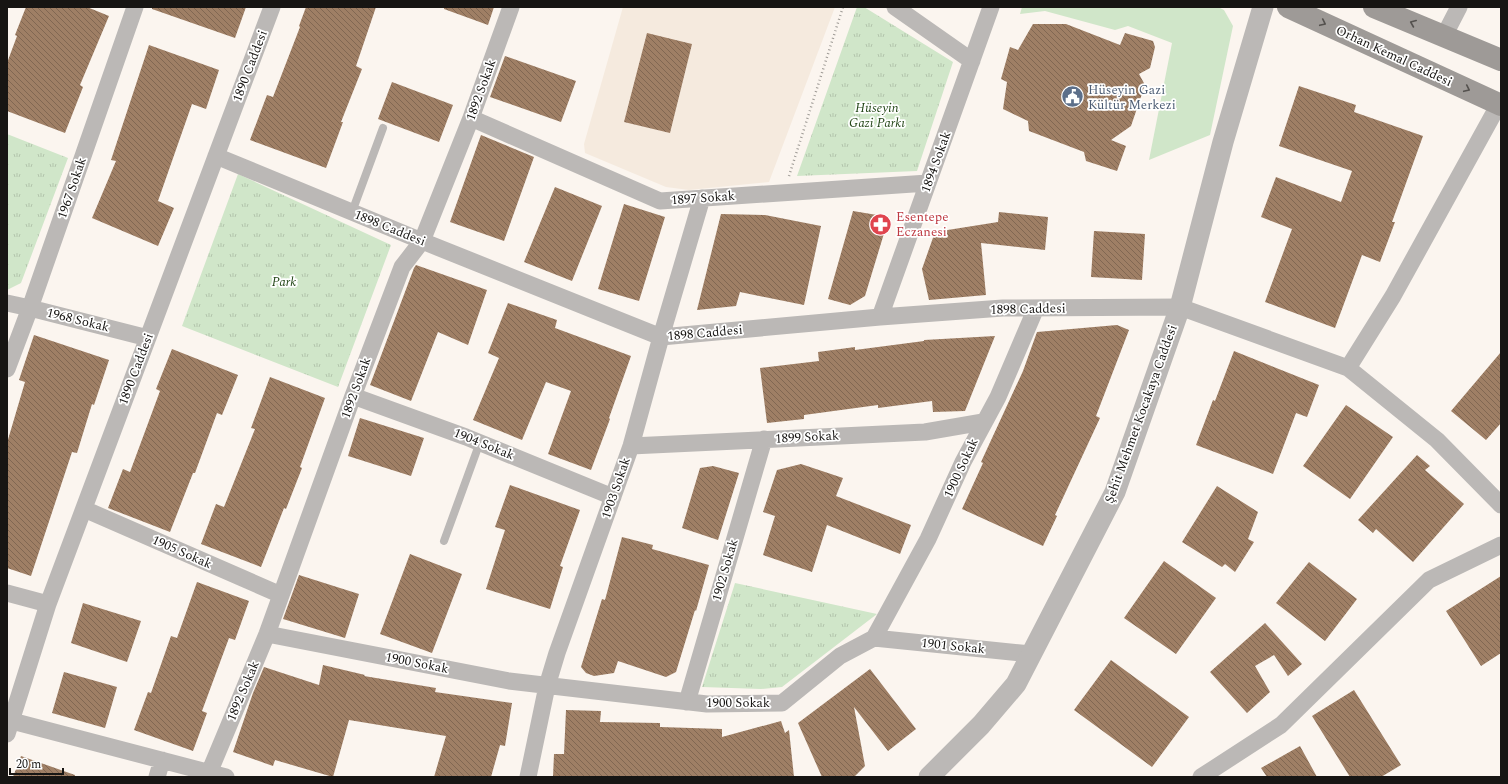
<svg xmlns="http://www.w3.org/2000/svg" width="1508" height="784" font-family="Spectral,serif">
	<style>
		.built { fill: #f5eade }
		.green { fill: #d0e6c9 }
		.park { fill: url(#park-tufts) }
		.building { fill: url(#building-back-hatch) }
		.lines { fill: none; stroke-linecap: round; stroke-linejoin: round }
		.path { stroke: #9f9b96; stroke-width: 2.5; stroke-dasharray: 1 3; stroke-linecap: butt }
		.service { stroke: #bbb8b6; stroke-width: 8 }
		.minor { stroke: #bbb8b6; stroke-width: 17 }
		.tertiary { stroke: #bbb8b6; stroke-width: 21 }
		.secondary { stroke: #9e9a97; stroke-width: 22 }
		.oneway { stroke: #54514e }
		.labels { text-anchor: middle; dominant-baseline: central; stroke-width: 3.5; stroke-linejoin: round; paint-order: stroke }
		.street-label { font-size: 13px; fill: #171513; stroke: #fff }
		.service-label { font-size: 13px; fill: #4e5e75; stroke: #fff; text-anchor: start }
		.park-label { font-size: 13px; font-style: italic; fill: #244718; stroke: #fff }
		.health-label { font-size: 13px; fill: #be3a42; stroke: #fff; text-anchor: start }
	</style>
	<defs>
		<pattern id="park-tufts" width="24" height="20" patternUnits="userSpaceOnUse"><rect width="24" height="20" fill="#d0e6c9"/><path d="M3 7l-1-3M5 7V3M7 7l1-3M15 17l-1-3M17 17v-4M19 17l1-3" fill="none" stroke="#b2c4ac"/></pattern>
		<pattern id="building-back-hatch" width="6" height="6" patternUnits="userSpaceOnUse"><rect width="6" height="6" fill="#9f7f65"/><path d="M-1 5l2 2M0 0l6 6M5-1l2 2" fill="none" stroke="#816752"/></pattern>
	</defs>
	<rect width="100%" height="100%" fill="#fbf5ef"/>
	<!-- built -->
	<path class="built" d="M623 7H835L769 182 689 190 666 187 585 153 584 144Z"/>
	<!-- green -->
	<path class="green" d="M1022 7H1218L1224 10 1233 26 1210 135 1149 160 1172 43 1128 26 1115 30 1045 11 1020 14Z"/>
	<!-- park -->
	<path class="park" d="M857 7H864L953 62 917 171 797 176Z
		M7 134 68 158 21 283 7 290Z
		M238 174 391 245 338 387 182 326Z
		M735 583 877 614 782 687 761 689 702 687Z"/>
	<!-- building -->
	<path class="building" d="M26 7H87L109 16 80 85 83 87 65 133 7 111V63L17 36 15 35Z
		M152 7H246L235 38 152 9Z
		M306 7H376L356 66 362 69 341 122H343L326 168 250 140 267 95 273 97 300 27 299 26Z
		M444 7H494L488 25 444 9Z
		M1033 24H1066L1120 45 1125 33 1153 41 1155 47 1150 68 1139 74 1145 85 1131 126 1111 140 1126 146 1117 171 1086 161 1084 152 1029 131 1028 121 1003 109 1007 82 1001 79 1010 47 1018 50Z
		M647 33 692 44 670 133 624 122Z
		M149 45 219 70 206 109 192 104 158 201 174 208 158 246 92 218 116 161 111 160Z
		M505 56 576 81 561 122 490 97Z
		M392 82 453 105 439 142 378 119Z
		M1299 86 1356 105 1354 112 1423 136 1392 222H1395L1380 262 1362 255 1335 328 1265 302 1292 229 1261 217 1276 177 1341 202 1352 171 1279 146Z
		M481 135 534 157 504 241 450 222Z
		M555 187 602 206 572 281 524 262Z
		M624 204 665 217 639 301 598 289Z
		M853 211 889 217 865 296 850 305 828 299Z
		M999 212 1048 217 1045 250 981 243 986 295 929 300 922 269 935 232 998 222Z
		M721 214 765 215 821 226 804 305 740 292 736 306 697 310Z
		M1094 231 1145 234 1142 280 1091 277Z
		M416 265 487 290 468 345 438 332 411 401 370 385 414 268Z
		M508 303 557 320 555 328 631 356 609 418 610 419 591 470 548 454 571 391 546 382 522 440 473 420 499 358 488 353Z
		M1117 325 1129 330 1096 416 1100 418 1055 515 1057 516 1043 546 962 509 983 463 981 462 1023 371 1037 332Z
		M34 335 109 360 94 405 92 404 77 453 72 452 31 576 7 568V443L25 382 19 380Z
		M995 336 965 411 933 412 932 401 878 408V405L804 415V419L767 423 760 368 819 361 818 352 855 347V350L924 341V340Z
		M172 349 238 375 222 415 217 413 195 473H193L170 532 108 508 123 469 130 472 160 391 156 389Z
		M1234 351 1319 385 1307 417 1296 413 1273 474 1196 445 1213 400 1215 401Z
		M1501 352V423L1486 440 1451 411Z
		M270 377 325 398 300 467 302 468 286 509 284 508 261 567 201 544 216 504 224 507 255 429 251 428Z
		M1346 405 1393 437 1350 499 1303 466Z
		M360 418 424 438 411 476 348 456Z
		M1417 455 1430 466 1425 470 1464 504 1413 562 1376 529 1373 533 1358 520Z
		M801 464 843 478 836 496 911 525 900 554 827 525 812 572 763 555 775 516 763 512 777 470Z
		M713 466 739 473 718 540 682 528 700 468Z
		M510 485 580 510 560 566 563 567 550 609 486 589 505 530 495 527Z
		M1217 486 1258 512 1248 539 1254 542 1235 572 1225 564 1222 567 1182 542Z
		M622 537 653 545 652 549 709 565 696 611 695 610 676 672 666 677 618 661 614 673 594 676 586 673 581 667 602 599 605 600Z
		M410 554 462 574 432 653 380 634Z
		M1164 561 1216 598 1176 654 1124 618Z
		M1309 562 1357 599 1325 641 1276 603Z
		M299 575 359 594 345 638 283 619Z
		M1501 576V653L1481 666 1446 611Z
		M197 582 249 601 235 640 229 638 202 711 207 713 193 751 134 730 148 692 151 693 171 636 177 638Z
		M83 603 141 621 127 662 71 643Z
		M1265 623 1302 664 1288 676 1274 655 1255 666 1270 692 1247 713 1210 672Z
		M1111 660 1189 717 1152 767 1074 710Z
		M323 665 365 675 364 676 436 688 435 692 512 703 505 746 500 745 491 777H434L446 736 349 720 333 777 275 760 273 766 233 752 253 693 264 667 319 685Z
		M870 669 916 729 888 751 854 707 865 766 854 777H822L798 723Z
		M64 672 117 687 105 728 52 713Z
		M1354 690 1401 765 1381 777H1350L1312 716Z
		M566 710 601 711 600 722 660 723V727L722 729V737L781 721 785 733 789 730 794 777H553L554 754H564Z
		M1300 746 1317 777H1267L1261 768Z
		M21 756 75 775V777H13Z"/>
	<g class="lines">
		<!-- path -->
		<path class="path" d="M789 176 843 7"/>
		<!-- service -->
		<path class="service" d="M352 212 383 128
			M444 541 480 442"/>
		<!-- minor -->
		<path class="minor" d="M895 7 972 61
			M1444 36 1459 7
			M471 118 660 201 928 183
			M216 156 422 241 661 337 880 317 1003 308 1180 307 1348 368 1437 440 1501 505
			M7 303 30 308 148 338
			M880 317 991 7
			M1348 368 1393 296 1499 104
			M7 369 30 308 135 7
			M353 396 466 437 613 497
			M631 446 925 432 983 422
			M84 509 281 595
			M7 593 48 604
			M267 634 509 681 707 704 782 703 840 656 874 638 928 539 963 462 998 397 1036 308
			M874 638 1031 654
			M687 702 764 439
			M12 721 226 777
			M7 734 48 604 272 7
			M209 773 267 634 353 396 402 267 422 241 471 118 511 7
			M157 777 162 760
			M528 777 547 686 557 653 631 446 661 337 702 198
			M1201 777 1281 725 1429 580 1501 545"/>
		<!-- tertiary -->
		<path class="tertiary" d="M929 777 981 725 1016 684 1115 492 1180 307 1223 142 1263 7"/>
		<!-- secondary -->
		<path class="secondary" d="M1288 7 1501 105
			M1374 7 1501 60"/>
	</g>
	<!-- one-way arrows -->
	<defs><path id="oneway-chevron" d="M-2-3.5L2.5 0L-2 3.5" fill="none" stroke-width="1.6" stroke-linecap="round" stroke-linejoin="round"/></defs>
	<g class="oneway">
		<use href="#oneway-chevron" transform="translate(1323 23) rotate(25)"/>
		<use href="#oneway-chevron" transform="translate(1413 23) rotate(-157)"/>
		<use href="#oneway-chevron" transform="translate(1467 89) rotate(25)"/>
	</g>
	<!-- icons -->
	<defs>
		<symbol id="civic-disc" viewBox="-11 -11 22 22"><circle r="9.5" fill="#5c6f8a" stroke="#fff"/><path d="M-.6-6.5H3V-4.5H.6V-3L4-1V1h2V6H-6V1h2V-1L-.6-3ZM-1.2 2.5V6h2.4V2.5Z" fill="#fff"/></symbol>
		<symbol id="pharmacy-disc" viewBox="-11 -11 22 22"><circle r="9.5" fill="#e0444e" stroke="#fff"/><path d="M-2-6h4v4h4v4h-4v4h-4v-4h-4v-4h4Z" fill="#fff"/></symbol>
	</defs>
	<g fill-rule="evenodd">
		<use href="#civic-disc" x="1060" y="84" width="25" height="25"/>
		<use href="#pharmacy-disc" x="868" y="212" width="25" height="25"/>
	</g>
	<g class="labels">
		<!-- street labels -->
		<g class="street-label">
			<text transform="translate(1394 56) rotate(25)">Orhan Kemal Caddesi</text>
			<text transform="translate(250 66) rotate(-69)">1890 Caddesi</text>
			<text transform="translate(481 90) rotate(-70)">1892 Sokak</text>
			<text transform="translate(936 162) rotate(-70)">1894 Sokak</text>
			<text transform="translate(72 188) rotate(-71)">1967 Sokak</text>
			<text transform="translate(703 198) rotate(-4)">1897 Sokak</text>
			<text transform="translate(390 228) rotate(22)">1898 Caddesi</text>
			<text transform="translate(1028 309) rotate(-1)">1898 Caddesi</text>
			<text transform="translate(78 320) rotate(14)">1968 Sokak</text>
			<text transform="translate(705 333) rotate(-5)">1898 Caddesi</text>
			<text transform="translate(136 369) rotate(-69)">1890 Caddesi</text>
			<text transform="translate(356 388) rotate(-70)">1892 Sokak</text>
			<text transform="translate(1141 414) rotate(-70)">Şehit Mehmet Kocakaya Caddesi</text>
			<text transform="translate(807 437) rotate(-3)">1899 Sokak</text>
			<text transform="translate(484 444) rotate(22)">1904 Sokak</text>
			<text transform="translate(961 468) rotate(-65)">1900 Sokak</text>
			<text transform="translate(616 488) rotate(-71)">1903 Sokak</text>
			<text transform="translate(182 552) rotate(24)">1905 Sokak</text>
			<text transform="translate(725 570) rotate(-74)">1902 Sokak</text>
			<text transform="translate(953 646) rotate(6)">1901 Sokak</text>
			<text transform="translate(417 663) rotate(11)">1900 Sokak</text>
			<text transform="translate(243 691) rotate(-67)">1892 Sokak</text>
			<text x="738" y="703">1900 Sokak</text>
		</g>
		<!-- service labels -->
		<g class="service-label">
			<text x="1088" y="90">Hüseyin Gazi<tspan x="1088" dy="15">Kültür Merkezi</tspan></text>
		</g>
		<!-- park labels -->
		<g class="park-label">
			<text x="877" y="108">Hüseyin<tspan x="877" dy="15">Gazi Parkı</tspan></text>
			<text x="284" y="282">Park</text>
		</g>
		<!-- health labels -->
		<g class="health-label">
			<text x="896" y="217">Esentepe<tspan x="896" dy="15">Eczanesi</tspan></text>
		</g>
	</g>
	<!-- border -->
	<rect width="1508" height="784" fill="none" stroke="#171513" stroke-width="16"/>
	<!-- scale -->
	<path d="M10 768v6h53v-6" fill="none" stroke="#171513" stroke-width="2"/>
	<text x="16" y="768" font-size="12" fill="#171513" stroke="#ffffff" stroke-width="3" paint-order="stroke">20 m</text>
</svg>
